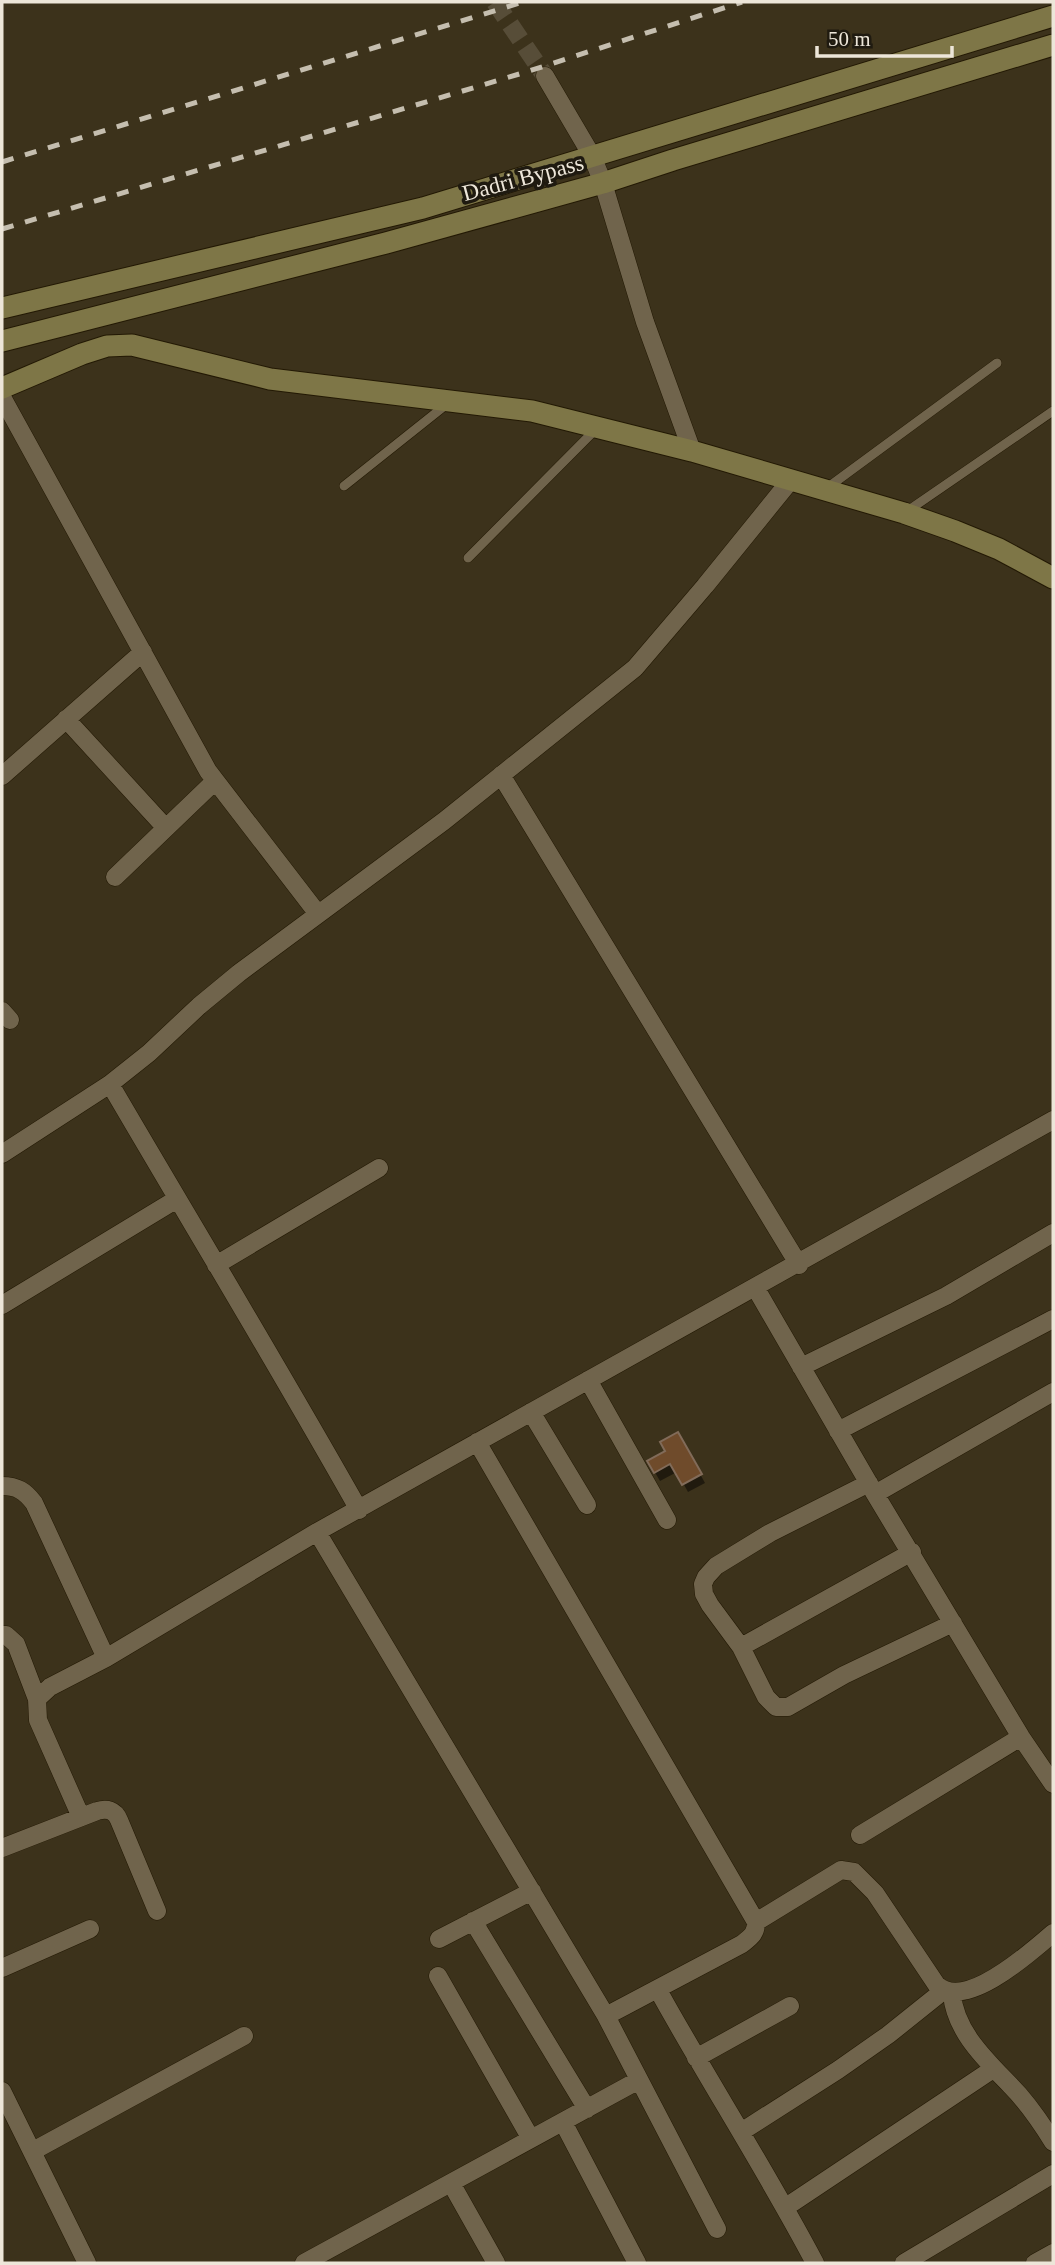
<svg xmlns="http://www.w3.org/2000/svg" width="1055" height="2265" font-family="'Times New Roman',serif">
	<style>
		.shadow { fill: #0007 }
		.building { fill: #6f4b2b; stroke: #816b59; stroke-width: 2 }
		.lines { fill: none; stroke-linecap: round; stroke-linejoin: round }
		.street-tunnel { stroke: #574d38; stroke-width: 18; stroke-dasharray: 18 9; stroke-linecap: butt }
		.lane-casing { stroke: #231904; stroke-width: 10 }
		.street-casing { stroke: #231904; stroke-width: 19 }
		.secondary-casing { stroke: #231904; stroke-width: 23 }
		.lane { stroke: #70644c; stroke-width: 9 }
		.street { stroke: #70644c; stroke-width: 18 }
		.secondary { stroke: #7e7647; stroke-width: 21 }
		.rail { stroke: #c5beaf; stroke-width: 5; stroke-dasharray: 12 12; stroke-linecap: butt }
		.labels { text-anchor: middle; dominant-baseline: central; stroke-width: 7; stroke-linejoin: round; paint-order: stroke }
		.street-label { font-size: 23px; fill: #ede6d9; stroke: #1f1a10 }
	</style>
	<rect width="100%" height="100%" fill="#3c321b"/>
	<!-- shadow -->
	<path class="shadow" d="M678 1434 705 1483 688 1492 677 1472 660 1481 649 1462 667 1452Z"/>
	<!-- building -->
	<path class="building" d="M678 1432 702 1474 682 1485 670 1464 654 1473 647 1461 665 1451 660 1442Z"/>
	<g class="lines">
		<!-- street-tunnel -->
		<path class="street-tunnel" d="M495 2 545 76"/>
		<defs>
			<path id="lane" d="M344 486 447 404
				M827 488 997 363
				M906 512 1053 411
				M468 558 596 429"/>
			<path id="street" d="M545 76 592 156 603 183 645 322 692 451
				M2 397 208 771 318 914
				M66 719 165 827
				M501 775 799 1265
				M2 776 143 652
				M115 877 215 781
				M2 1011 10 1020
				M110 1084C193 1226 278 1366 359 1510
				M2 1154 110 1084 149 1053 199 1006 239 973 444 821 635 668 705 586 790 481
				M216 1265 379 1168
				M755 1287 875 1494 1021 1737 1053 1784
				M2 1305 177 1199
				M801 1367 946 1296 1053 1233
				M588 1380 667 1520
				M531 1412 587 1505
				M838 1431 1053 1319
				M477 1442 756 1922C756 1934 751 1937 742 1944L606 2016
				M869 1483 770 1533 716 1566 706 1577 703 1584 704 1594 710 1605 741 1647 766 1697 776 1707H788L844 1675 953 1623
				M2 1486C17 1486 25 1491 34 1503L106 1658
				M875 1494 1053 1392
				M317 1532 606 2016 717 2229
				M2 1635H6L16 1644 37 1699
				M741 1647 912 1552
				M81 1817 38 1720 37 1699 50 1687 106 1658 317 1532 1053 1120
				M860 1835 1021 1737
				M2 1848 97 1811C107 1808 115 1810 119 1820L157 1911
				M473 1921 587 2109
				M756 1922 841 1870 854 1872 875 1893 936 1984C964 2013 1031 1952 1053 1933
				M439 1939 532 1891
				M2 1968 90 1929
				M438 1976 531 2139
				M658 1990C709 2082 766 2170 815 2263
				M952 1994C955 2031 985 2059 1010 2085 1027 2102 1040 2121 1053 2142
				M696 2058 790 2006
				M2 2091 87 2263
				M563 2122 637 2263
				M741 2132 838 2070 888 2035 943 1991
				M33 2151 244 2036
				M451 2183 496 2263
				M786 2207 993 2069
				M304 2263 639 2080
				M904 2263 1053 2174
				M1035 2263 1053 2253"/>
			<path id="secondary" d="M2 308 423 208 1053 16
				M2 341 386 243 603 183 673 160 1053 45
				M2 388 82 354 107 346 132 345 270 379 532 411 692 451 904 513 955 531 999 549 1053 578"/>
		</defs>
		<!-- lane casing -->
		<use href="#lane" class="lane-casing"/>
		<!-- street casing -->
		<use href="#street" class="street-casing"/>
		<!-- secondary casing -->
		<use href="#secondary" class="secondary-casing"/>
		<!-- lane -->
		<use href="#lane" class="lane"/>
		<!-- street -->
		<use href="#street" class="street"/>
		<!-- secondary -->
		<use href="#secondary" class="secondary"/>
		<!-- rail -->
		<path class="rail" d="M2 162 523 2
			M2 229 526 72 742 2"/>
	</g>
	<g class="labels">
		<!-- street labels -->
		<g class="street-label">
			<text transform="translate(523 178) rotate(-15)">Dadri Bypass</text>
		</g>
	</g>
	<!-- border -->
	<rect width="1055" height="2265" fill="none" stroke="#ede6d9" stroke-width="7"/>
	<!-- scale -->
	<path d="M817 46v10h135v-10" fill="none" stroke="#ede6d9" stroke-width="3.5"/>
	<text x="828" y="46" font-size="21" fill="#ede6d9" stroke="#1f1a10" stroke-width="5" paint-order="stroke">50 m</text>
</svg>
